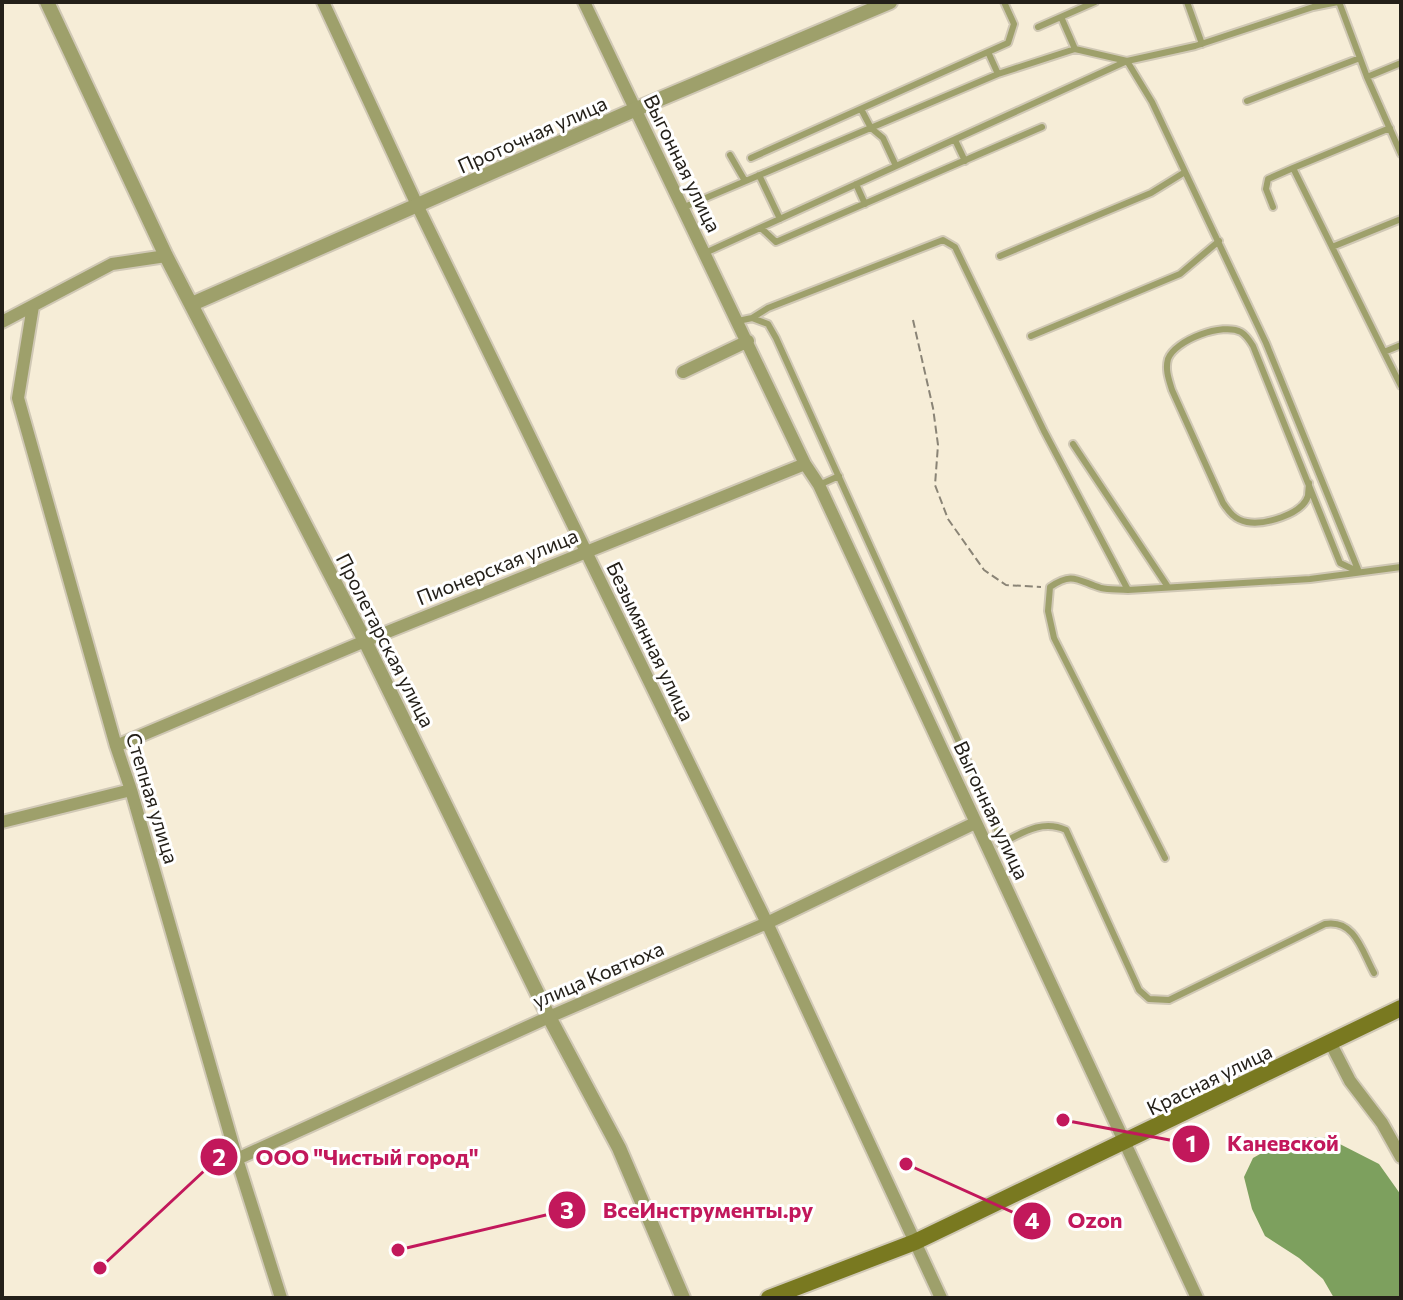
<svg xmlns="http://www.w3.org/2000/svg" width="1403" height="1300" font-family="Commissioner,sans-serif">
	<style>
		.water { fill: #7da05e }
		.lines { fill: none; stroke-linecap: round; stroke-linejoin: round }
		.service-casing { stroke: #d0c8b5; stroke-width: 10 }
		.minor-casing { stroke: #d0c8b5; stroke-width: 16 }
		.tertiary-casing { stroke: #d0c8b5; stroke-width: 18 }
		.secondary-casing { stroke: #d0c8b5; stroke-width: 20 }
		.path { stroke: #8a8476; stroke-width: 2; stroke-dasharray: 8 4; stroke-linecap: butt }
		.service { stroke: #9ea06b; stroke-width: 6 }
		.minor { stroke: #9ea06b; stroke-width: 12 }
		.tertiary { stroke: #9ea06b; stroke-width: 14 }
		.secondary { stroke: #797920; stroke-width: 16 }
		.labels { text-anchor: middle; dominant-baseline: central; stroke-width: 6; stroke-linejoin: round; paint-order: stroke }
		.street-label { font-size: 20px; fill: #242019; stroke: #fff }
		.leader { fill: none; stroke: #c2185b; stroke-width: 3 }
		.callout-dot { fill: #c2185b; stroke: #fff; stroke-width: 3 }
		.mark-label { font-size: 24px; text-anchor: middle; font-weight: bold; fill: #fff }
		.callout-label { font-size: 22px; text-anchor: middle; font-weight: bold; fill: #c2185b; stroke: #fff; stroke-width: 6; stroke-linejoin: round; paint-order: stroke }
	</style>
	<rect width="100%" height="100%" fill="#f6edd7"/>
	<!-- water -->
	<path class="water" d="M1308 1137 1328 1138 1379 1164 1401 1195V1298H1334L1323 1279 1299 1258 1265 1236 1252 1209 1244 1177 1253 1158 1283 1141Z"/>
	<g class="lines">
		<defs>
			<path id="service" d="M1187 2 1202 44
				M1339 2 1367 77 1401 154
				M1061 17 1075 49
				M1038 27 1095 2
				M988 52 998 74
				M1367 77 1401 63
				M1247 101 1360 58
				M861 109 871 128 883 138 896 166
				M955 140 965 161
				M730 155 745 181
				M751 158 1008 43 1014 24 1004 2
				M759 175 780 219
				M856 184 865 204
				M1273 207 1266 189 1268 179 1293 168
				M682 208 998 74 1075 49 1127 61 1152 102 1266 343 1359 572
				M761 228 776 242 1042 127
				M1332 247 1401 219
				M705 253 1127 61 1195 46 1313 7 1338 2
				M1000 256 1151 193 1185 172
				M752 318 768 324 776 338 995 822 1000 843
				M738 321 752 318 768 308 943 240 955 247 1044 431 1128 590 1310 579 1401 567
				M1031 336 1180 274 1219 241
				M1401 345 1384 352 1401 386
				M1384 352 1293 168 1390 128
				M1073 444 1168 587
				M1309 483C1309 484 1308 495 1308 496 1302 515 1264 525 1247 522 1235 520 1229 512 1223 503L1172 390C1169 380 1165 370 1168 359 1175 340 1223 322 1241 332 1246 335 1250 341 1253 346L1340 563 1359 572
				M819 485 839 476
				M1128 590C1120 589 1109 590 1101 588 1078 581 1073 571 1050 587L1048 611 1054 638 1165 858
				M1000 844C1022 833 1042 819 1066 830L1139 990 1149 999 1169 1000 1325 924C1355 919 1362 951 1374 973"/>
			<path id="minor" d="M323 2 418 207 767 923 941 1298
				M584 2 805 464 819 485 1197 1298
				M33 306 18 398 116 746 131 790 237 1159 281 1298
				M2 322 112 264 166 256
				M683 372 748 341
				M116 746 365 641 805 464
				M2 822 131 790
				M1330 1042 1350 1081 1382 1123 1401 1157
				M237 1159 549 1017 767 923 975 823"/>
			<path id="tertiary" d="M47 2 166 256 365 641 549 1017 619 1148 683 1298
				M192 304 634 110 890 2"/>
			<path id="secondary" d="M769 1298 915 1242 1401 1008"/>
		</defs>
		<!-- service casing -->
		<use href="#service" class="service-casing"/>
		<!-- minor casing -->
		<use href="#minor" class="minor-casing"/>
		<!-- tertiary casing -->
		<use href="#tertiary" class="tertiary-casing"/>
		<!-- secondary casing -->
		<use href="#secondary" class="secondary-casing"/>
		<!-- path -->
		<path class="path" d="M913 320 933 408 938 445 935 485 948 519 984 570 1006 585 1041 587"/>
		<!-- service -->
		<use href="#service" class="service"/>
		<!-- minor -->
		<use href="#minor" class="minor"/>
		<!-- tertiary -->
		<use href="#tertiary" class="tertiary"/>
		<!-- secondary -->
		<use href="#secondary" class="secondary"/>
	</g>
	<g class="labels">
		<!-- street labels -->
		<g class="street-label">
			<text transform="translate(532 134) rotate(-24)">Проточная улица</text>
			<text transform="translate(683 163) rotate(64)">Выгонная улица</text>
			<text transform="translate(497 566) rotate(-22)">Пионерская улица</text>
			<text transform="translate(386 640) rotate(63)">Пролетарская улица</text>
			<text transform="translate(651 641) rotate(64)">Безымянная улица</text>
			<text transform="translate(153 798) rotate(73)">Степная улица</text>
			<text transform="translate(992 810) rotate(65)">Выгонная улица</text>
			<text transform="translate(598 974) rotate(-23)">улица Ковтюха</text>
			<text transform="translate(1209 1079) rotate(-26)">Красная улица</text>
		</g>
	</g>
	<!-- callouts -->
	<path class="leader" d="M1063 1120L1191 1144M100 1268L219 1157M398 1250L567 1210M906 1164L1032 1221"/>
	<g class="callout-dot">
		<circle cx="1063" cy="1120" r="8"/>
		<circle cx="100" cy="1268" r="8"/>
		<circle cx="398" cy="1250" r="8"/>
		<circle cx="906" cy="1164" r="8"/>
		<circle cx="1191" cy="1144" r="20"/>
		<circle cx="219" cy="1157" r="20"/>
		<circle cx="567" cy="1210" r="20"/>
		<circle cx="1032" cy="1221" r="20"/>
	</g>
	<g class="mark-label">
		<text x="1191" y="1152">1</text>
		<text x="219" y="1166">2</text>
		<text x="567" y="1219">3</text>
		<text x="1032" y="1229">4</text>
	</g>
	<g class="callout-label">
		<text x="1283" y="1151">Каневской</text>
		<text x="367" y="1165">ООО "Чистый город"</text>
		<text x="708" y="1218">ВсеИнструменты.ру</text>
		<text x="1095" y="1228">Ozon</text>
	</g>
	<!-- border -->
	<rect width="1403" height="1300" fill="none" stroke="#242019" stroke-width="8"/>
</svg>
